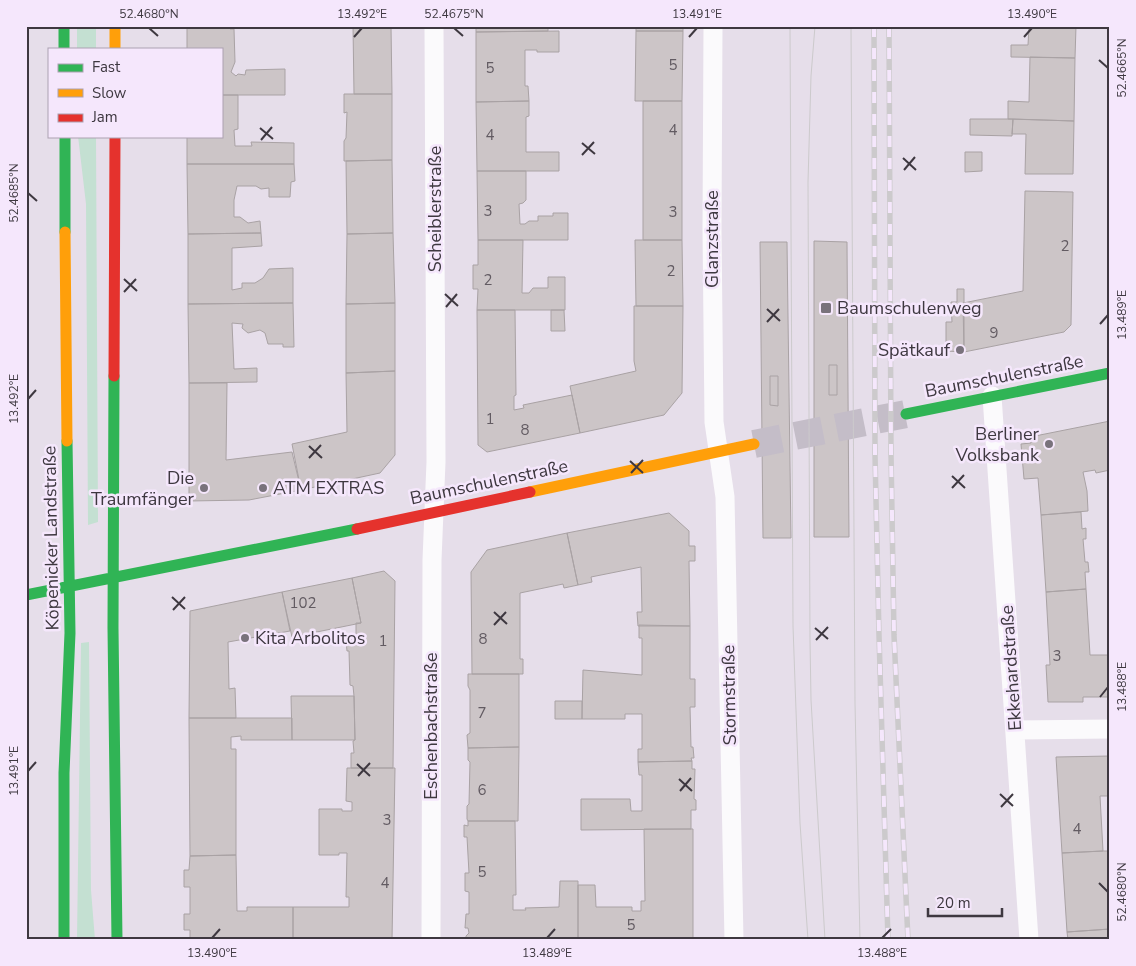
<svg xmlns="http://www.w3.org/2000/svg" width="1136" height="966" font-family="'Nunito Sans',sans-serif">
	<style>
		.green { fill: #c4e0d2 }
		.building { fill: #ccc5c7; stroke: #a9a2a4 }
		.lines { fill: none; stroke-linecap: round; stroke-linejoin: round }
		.secondary-tunnel { stroke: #c4bdc8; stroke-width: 28; stroke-dasharray: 28 14; stroke-linecap: butt }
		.street { stroke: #fbfafc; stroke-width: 19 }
		.fast { stroke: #30b455; stroke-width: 11 }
		.slow { stroke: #ff9f0a; stroke-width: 11 }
		.jam { stroke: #e5322d; stroke-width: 11 }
		.tram { stroke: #cccacc; stroke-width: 1 }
		.rail-casing { stroke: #cccacc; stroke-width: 5.5 }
		.rail { stroke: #f5e7fc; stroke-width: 4; stroke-dasharray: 11; stroke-linecap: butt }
		.ticks { fill: none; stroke: #3e3840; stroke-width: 2 }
		.poi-dot { fill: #79727c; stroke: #f5e7fc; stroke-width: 2 }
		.labels { text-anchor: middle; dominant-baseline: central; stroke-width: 5; stroke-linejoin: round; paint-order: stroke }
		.number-label { font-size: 15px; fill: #625b62 }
		.street-label { font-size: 18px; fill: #3e3840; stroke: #f5e7fc }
		.poi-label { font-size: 18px; fill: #3e3840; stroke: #f5e7fc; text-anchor: start }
		.neatline { fill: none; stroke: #3e3840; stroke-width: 2 }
		.ticks-label { font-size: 12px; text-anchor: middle; fill: #3e3840 }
	</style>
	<rect width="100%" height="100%" fill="#e6deea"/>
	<!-- green -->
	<path class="green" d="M77 26H96V49H77Z
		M78 136H96L98 522 88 525 86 204Z
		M89 642 91 890 95 940H77L81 643Z"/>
	<!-- building -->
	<path class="building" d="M187 26H230V29H234L235 62 231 72 236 76 238 74 245 75 246 70 285 69V95H221V49H187Z
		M353 26H391L392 94H354Z
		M476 26H548V31L476 32Z
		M636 26H683V31H636Z
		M1029 26H1076L1075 58 1011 57V45H1028Z
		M559 31V52H537V50H525V86H528L529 101 476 102V32Z
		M636 31H683L682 101H635Z
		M1030 57 1075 58 1074 121 1008 119V101L1029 102Z
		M344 94H392V160L344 161V141L346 138 347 112 344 113Z
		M221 95H238V129L234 130 235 146H252L251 142 294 143V164H187V136H221Z
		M529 101V116L526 117V152H559V171H477L476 102Z
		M643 101H682V240H643Z
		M970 119H1013L1012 136 970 135Z
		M1013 119 1074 121 1073 174H1025L1026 134H1012Z
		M965 152H982V171L965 172Z
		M392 160 393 233 347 234 346 161Z
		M187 164H294L295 181 291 182 290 197H269V188L261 189 256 186H237L234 200V217H240L248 223 260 221 261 233 188 234Z
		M477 171H526V200L523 203 519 204 520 224H525L529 221H538V216H553V213H568V240H478Z
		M1025 191 1073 192 1071 325 1064 332 964 352 963 303 1023 291Z
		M261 233 262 246 232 248V290L242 288V283H255L263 278 269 269 293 268V303L188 304V234Z
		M393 233 395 303 346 304 347 234Z
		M478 240H523L522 293H529L533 288H548V277H565V310H477L478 289H473V265H478Z
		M635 240H682L683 306H636Z
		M814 241 847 242 849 537H814Z
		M760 242H787L791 538H763Z
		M957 289H964V352L946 351V322H952L951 302H957Z
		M293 303 294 347H283V344H268L265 333 260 330 248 333 242 328 243 324 232 323 234 369 257 368V382L189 383 188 304Z
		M395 303V371L346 373V304Z
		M634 306H683L682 393 664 415 580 433 570 386 636 371 634 361Z
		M477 310H515L516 395 514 396V410L524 408 523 405 572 395 580 433 487 452 478 445Z
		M551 310H564L565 331H551Z
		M829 365H837V395H829Z
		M395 371V455L380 473 301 490 292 444 347 432 346 373Z
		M770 376H778V406L770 405Z
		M189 383H227L226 460 292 452 301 490 249 500 189 501Z
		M1110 421V470L1096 473 1095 470 1083 472 1087 491 1088 511 1041 515 1038 478 1024 479 1021 444 1031 443 1030 438 1035 437V436Z
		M1081 512 1082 529 1086 528V539H1083L1085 562H1088L1089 572H1085L1086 589 1046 592 1041 515Z
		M669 513 689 531V546H695V561H689L690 626H638L637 612H642L641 567 591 577 592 582 578 585 567 533Z
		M567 533 578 585 564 588 563 584 520 593V659H523V674H472L471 572 487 550Z
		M384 571 395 581 393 768H351V753H354L353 741 355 740 354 696 353 686 350 685 349 651H347L346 640 356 639V623H361L352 578Z
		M352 578 361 623 292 637 282 592Z
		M1086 589 1090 655H1110V697H1083V702H1048L1046 665H1050L1046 592Z
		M282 592 290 631 228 642 229 689 235 688 236 718H189L190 611Z
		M639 625 690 626V679H695V707H690L691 747H693L694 758H691L692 761 638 762V749H642V714H625V719H582L583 670 642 675V638H639Z
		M468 674H519V747L468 748 467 735 470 733V690L468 686Z
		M291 696H354L355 740H292Z
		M555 701H582V719H555Z
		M189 718H292V740H241V736L231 737V749H236V855L190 856Z
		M519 747 518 821H468L467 819V806L469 804 470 762 468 760V748Z
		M1110 756V796H1100L1103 851 1062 853 1056 757Z
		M692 761V769H695L694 799 696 800V810H691V829L581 830V799H630L631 811H642V775H639L638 762Z
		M347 768H395L392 940H293V907H349V897H346L347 853H339V855H319V809H342V811H352V802L346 801Z
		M468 821H515L516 895H513V910H526L525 908 559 907 560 881H578V940H466V936L469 933 468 928H465L466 914H469V892L465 891V873H469L467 837H464V825L468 826Z
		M644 829H693V940H578V885H595L596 907H632V911H641V901H645Z
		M1103 851H1110V929L1067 932 1062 853Z
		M236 855 237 911H247V907H293V940H190V930H184V914H190V887H184V870H189L190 856Z
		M1110 929V940H1068L1067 932Z"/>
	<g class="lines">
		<!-- secondary-tunnel -->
		<path class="secondary-tunnel" d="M754 444 906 414"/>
		<!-- street -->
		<path class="street" d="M713 26 712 229 714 422 725 497 734 940
			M992 396 1029 940
			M1015 730 1110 729
			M431 940 432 560 436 462 434 26"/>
		<!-- fast -->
		<path class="fast" d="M64 26V49
			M65 136V232
			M114 376 113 628 117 940
			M906 414 1110 373
			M26 595 357 529
			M64 940V773L70 633 67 441"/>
		<!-- slow -->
		<path class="slow" d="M115 26V49
			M65 232 67 441
			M530 492 754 444"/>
		<!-- jam -->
		<path class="jam" d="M114 376 115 136
			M357 529 530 492"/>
		<!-- tram -->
		<path class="tram" d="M790 26 793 626 800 823 808 940
			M815 26 811 76 808 182 810 640 811 700 825 940
			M851 26 855 703 860 940"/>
		<defs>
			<path id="rail" d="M874 26 875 455 879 635 888 940
				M889 26 891 453 894 635 908 940"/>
		</defs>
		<!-- rail casing -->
		<use href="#rail" class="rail-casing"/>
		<!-- rail -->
		<use href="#rail" class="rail"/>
	</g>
	<!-- ticks -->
	<path class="ticks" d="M149 28 158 36M454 28 463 36M354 37 362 28M689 37 697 28M1024 37 1032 28M1099 60 1108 68M260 128 273 139M261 140 272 127M582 143 595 154M582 155 594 142M903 158 916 170M904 170 915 157M28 193 37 201M124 279 137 291M124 292 136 279M445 294 458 306M446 307 457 294M767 309 780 321M767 322 779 309M1100 324 1108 315M28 399 36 390M309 446 322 458M309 458 321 445M630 461 643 473M631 473 643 460M952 476 965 488M952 488 964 475M172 597 185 609M173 610 185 597M494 612 507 624M494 625 506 612M815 628 828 639M816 640 828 627M1100 697 1108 687M357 764 370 776M28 771 36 762M358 776 370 763M679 779 692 791M680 791 691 778M1000 794 1013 806M1001 807 1013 794M1099 883 1108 892M212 938 220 929M547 938 555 929M882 938 891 929"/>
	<!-- markers -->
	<g class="poi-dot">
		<rect x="820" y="302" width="12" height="12" rx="2.5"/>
		<circle cx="960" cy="350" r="5"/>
		<circle cx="1049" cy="444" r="5"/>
		<circle cx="204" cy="488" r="5"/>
		<circle cx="263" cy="488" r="5"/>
		<circle cx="245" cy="638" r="5"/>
	</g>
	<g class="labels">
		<!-- number labels -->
		<g class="number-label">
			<text x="673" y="65">5</text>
			<text x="490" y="68">5</text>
			<text x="673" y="130">4</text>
			<text x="490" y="135">4</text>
			<text x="488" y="211">3</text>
			<text x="673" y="212">3</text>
			<text x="1065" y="246">2</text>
			<text x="671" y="271">2</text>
			<text x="488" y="280">2</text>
			<text x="994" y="333">9</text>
			<text x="490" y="419">1</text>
			<text x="525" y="430">8</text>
			<text x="303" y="603">102</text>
			<text x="483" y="639">8</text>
			<text x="383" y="641">1</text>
			<text x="1057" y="656">3</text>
			<text x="482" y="713">7</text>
			<text x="482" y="790">6</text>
			<text x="387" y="820">3</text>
			<text x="1077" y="829">4</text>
			<text x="482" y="872">5</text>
			<text x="385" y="883">4</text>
			<text x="631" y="925">5</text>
		</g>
		<!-- street labels -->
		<g class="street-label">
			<text transform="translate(435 209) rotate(-90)">Scheiblerstraße</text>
			<text transform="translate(712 239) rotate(-90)">Glanzstraße</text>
			<text transform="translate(1004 376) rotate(-11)">Baumschulenstraße</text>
			<text transform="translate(489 482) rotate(-12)">Baumschulenstraße</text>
			<text transform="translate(51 538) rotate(-91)">Köpenicker Landstraße</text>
			<text transform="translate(1011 668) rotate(-94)">Ekkehardstraße</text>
			<text transform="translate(729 695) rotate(-91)">Stormstraße</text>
			<text transform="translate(431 726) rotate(-90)">Eschenbachstraße</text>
		</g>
		<!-- poi labels -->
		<g class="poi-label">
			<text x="837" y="308">Baumschulenweg</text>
			<text x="950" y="350" text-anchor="end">Spätkauf</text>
			<text x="1039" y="434" text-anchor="end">Berliner<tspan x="1039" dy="21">Volksbank</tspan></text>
			<text x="194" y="478" text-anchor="end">Die<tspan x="194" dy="21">Traumfänger</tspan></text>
			<text x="273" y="488">ATM EXTRAS</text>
			<text x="255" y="638">Kita Arbolitos</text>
		</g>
	</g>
	<!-- border -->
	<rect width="1136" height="966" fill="none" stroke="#f5e7fc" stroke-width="55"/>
	<!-- legend -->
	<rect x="48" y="48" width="175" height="90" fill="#f5e7fc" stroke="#aca1b1"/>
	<rect x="58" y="64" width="25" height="8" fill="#30b455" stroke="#aca1b1"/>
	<text x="92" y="72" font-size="15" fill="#3e3840">Fast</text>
	<rect x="58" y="89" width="25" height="8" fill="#ff9f0a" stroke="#aca1b1"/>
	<text x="92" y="98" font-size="15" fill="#3e3840">Slow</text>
	<rect x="58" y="114" width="25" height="8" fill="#e5322d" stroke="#aca1b1"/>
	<text x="92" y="122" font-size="15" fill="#3e3840">Jam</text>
	<!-- scale -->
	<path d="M928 908v8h74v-8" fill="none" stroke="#3e3840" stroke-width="2.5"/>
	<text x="936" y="908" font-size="15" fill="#3e3840" stroke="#f5e7fc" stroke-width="4" paint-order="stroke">20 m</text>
	<rect x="28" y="28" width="1080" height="910" class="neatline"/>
	<g class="ticks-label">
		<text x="149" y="18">52.4680°N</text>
		<text x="362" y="18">13.492°E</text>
		<text x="454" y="18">52.4675°N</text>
		<text x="697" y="18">13.491°E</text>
		<text x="1032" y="18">13.490°E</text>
		<text transform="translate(1122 68) rotate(-90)" y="4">52.4665°N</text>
		<text transform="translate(14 193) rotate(-90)" y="4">52.4685°N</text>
		<text transform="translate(1122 315) rotate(-90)" y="4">13.489°E</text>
		<text transform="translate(14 399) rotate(-90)" y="4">13.492°E</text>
		<text transform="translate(1122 687) rotate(-90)" y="4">13.488°E</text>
		<text transform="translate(14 771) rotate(-90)" y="4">13.491°E</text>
		<text transform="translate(1122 892) rotate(-90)" y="4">52.4680°N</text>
		<text x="212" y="957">13.490°E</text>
		<text x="547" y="957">13.489°E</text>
		<text x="882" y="957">13.488°E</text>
	</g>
</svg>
